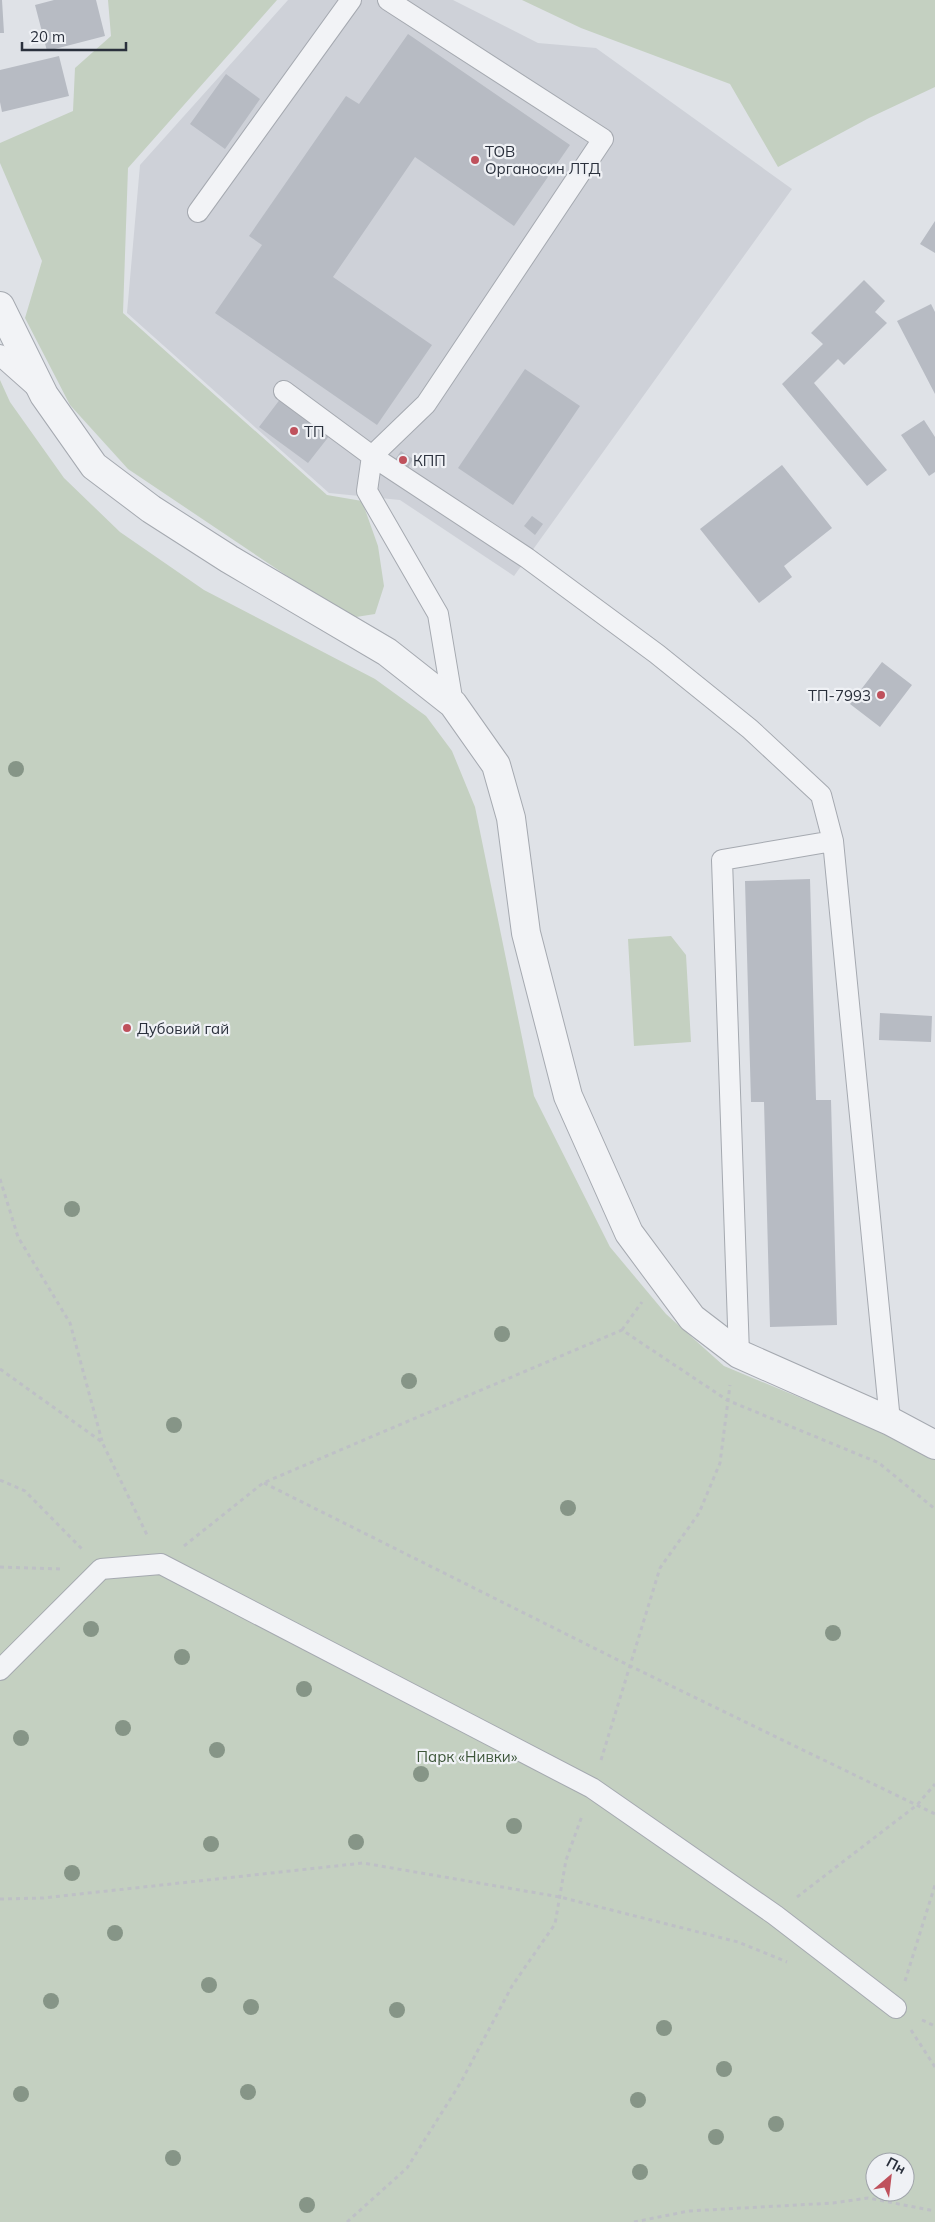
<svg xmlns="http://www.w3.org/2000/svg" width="935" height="2222" font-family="Mulish,sans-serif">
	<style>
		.built { fill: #ced1d8 }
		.green { fill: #c4d0c1; fill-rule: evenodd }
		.building { fill: #b7bbc3 }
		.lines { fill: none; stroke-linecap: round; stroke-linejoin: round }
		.service-casing { stroke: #a5a9b0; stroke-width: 22 }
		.tertiary-casing { stroke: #a5a9b0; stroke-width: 30 }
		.path { stroke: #bec0c6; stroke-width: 3; stroke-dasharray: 4 4; stroke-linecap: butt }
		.service { stroke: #f2f3f6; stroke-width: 20 }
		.tertiary { stroke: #f2f3f6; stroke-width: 28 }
		.tree { fill: #869587 }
		.poi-dot { fill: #bf515c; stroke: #eff1f5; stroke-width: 2 }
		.labels { text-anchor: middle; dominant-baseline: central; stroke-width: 4.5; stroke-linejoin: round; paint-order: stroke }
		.poi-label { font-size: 15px; fill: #2a303c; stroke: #eff1f5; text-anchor: start }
		.park-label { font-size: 15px; fill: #3d5639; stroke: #eff1f5 }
	</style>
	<rect width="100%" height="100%" fill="#dfe2e7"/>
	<!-- built -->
	<path class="built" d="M288 0H453L538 43 596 48 792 189 514 576 400 500 329 493 127 313 140 165Z"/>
	<!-- green -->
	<path class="green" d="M108 0H277L128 168 123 313 327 495 362 501 378 546 384 586 375 614 356 617 308 590 128 469 70 405 25 318 42 261 0 163V143L73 111 75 68 111 36Z
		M522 0H935V87L869 118 778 167 730 84 581 28Z
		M0 380 10 402 64 478 120 532 204 590 375 679 426 716 452 751 475 807 534 1096 610 1247 666 1314 724 1366 935 1454V2222H0ZM875 2162H905V2192H875Z
		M671 936 686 955 691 1042 634 1046 628 939Z"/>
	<!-- building -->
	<path class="building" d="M0 0H2L4 33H0Z
		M54 0H96L105 36 47 51 35 5Z
		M408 34 570 145 514 226 415 157 333 277 432 345 377 425 215 313 262 245 249 236 346 96 359 104Z
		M59 56 69 96 2 112 0 102V70Z
		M226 74 260 99 225 149 190 124Z
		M935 221V253L920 244Z
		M864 280 885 301 875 312 887 323 844 365 838 359 814 383 887 470 867 486 782 384 823 344 811 333Z
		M931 304 935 312V394L897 321Z
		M525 369 580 406 513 505 458 468Z
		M281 398 330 435 308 463 259 427Z
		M924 420 935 437V472L929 476 901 435Z
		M401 451 413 459 407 470 394 461Z
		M782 465 832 528 784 566 792 577 759 603 700 529Z
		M532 516 543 524 535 535 524 526Z
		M882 662 912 685 880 727 850 704Z
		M810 879 816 1100H831L837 1325 770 1327 764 1102H751L745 881Z
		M880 1013 932 1016 931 1042 879 1040Z"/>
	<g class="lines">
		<defs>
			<path id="service" d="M388 0 603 139 426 404 372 456 367 491 438 614 453 704
				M198 212 351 0
				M0 355 36 387
				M284 391 372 456 527 558 657 654 750 729 821 795 833 841 890 1421
				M739 1354 722 860 833 841
				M0 1670 101 1569 161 1564 592 1788 775 1915 896 2008"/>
			<path id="tertiary" d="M0 306 44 395 94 466 151 509 229 559 387 652 453 704 496 765 511 818 526 933 568 1096 629 1233 692 1318 739 1354 890 1421 935 1445"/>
		</defs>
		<!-- service casing -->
		<use href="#service" class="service-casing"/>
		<!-- tertiary casing -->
		<use href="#tertiary" class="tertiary-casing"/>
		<!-- path -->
		<path class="path" d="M0 1179 18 1237 70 1323 102 1441
			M622 1330 642 1302
			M0 1369 102 1442 148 1537
			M0 1480 25 1491 82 1549
			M264 1483 630 1666 935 1814
			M184 1546 263 1483 622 1330 727 1400 879 1463 935 1509
			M0 1567 61 1569
			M601 1760 660 1568 699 1513 720 1463 730 1385
			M797 1897 917 1805 935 1784
			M0 1899 43 1898 363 1863 560 1897 738 1942 787 1962
			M905 1981 935 1885
			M922 2020 935 2026
			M911 2030 935 2067
			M347 2222 407 2168 461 2082 512 1986 555 1924 566 1860 582 1816
			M634 2222 689 2211 833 2203 868 2198 935 2211"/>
		<!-- service -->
		<use href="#service" class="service"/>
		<!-- tertiary -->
		<use href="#tertiary" class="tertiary"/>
	</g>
	<!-- trees -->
	<g class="tree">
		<circle cx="16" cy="769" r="8"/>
		<circle cx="72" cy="1209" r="8"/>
		<circle cx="502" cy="1334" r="8"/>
		<circle cx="409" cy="1381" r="8"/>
		<circle cx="174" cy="1425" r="8"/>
		<circle cx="568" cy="1508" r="8"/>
		<circle cx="91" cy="1629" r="8"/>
		<circle cx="833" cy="1633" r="8"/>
		<circle cx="182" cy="1657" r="8"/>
		<circle cx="304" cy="1689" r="8"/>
		<circle cx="123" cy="1728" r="8"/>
		<circle cx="21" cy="1738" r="8"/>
		<circle cx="217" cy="1750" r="8"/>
		<circle cx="421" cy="1774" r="8"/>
		<circle cx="514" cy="1826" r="8"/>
		<circle cx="356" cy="1842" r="8"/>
		<circle cx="211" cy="1844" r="8"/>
		<circle cx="72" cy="1873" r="8"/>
		<circle cx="115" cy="1933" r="8"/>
		<circle cx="209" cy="1985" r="8"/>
		<circle cx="51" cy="2001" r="8"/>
		<circle cx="251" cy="2007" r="8"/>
		<circle cx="397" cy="2010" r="8"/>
		<circle cx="664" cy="2028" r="8"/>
		<circle cx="724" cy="2069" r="8"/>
		<circle cx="248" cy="2092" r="8"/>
		<circle cx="21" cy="2094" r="8"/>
		<circle cx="638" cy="2100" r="8"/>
		<circle cx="776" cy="2124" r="8"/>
		<circle cx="716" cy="2137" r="8"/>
		<circle cx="173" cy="2158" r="8"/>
		<circle cx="640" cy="2172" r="8"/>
		<circle cx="307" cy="2205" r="8"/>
	</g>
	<!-- markers -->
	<g class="poi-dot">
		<circle cx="475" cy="160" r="5"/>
		<circle cx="294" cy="431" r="5"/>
		<circle cx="403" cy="460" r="5"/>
		<circle cx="881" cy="695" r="5"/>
		<circle cx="127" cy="1028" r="5"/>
	</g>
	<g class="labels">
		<!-- poi labels -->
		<g class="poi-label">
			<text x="485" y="151">ТОВ<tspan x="485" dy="17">Органосин ЛТД</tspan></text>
			<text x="304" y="431">ТП</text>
			<text x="413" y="460">КПП</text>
			<text x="871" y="695" text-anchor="end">ТП-7993</text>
			<text x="137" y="1028">Дубовий гай</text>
		</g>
		<!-- park labels -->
		<g class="park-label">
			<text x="467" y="1756">Парк «Нивки»</text>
		</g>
	</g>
	<!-- north arrow -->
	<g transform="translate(890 2177) rotate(28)"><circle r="24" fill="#eff1f5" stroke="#a0a4ab"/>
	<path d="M0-4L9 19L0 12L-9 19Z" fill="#bf515c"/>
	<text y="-8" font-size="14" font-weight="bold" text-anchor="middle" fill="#2a303c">Пн</text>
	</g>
	<!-- scale -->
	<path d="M22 42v8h104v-8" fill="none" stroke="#2a303c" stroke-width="2.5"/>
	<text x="30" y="42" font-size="15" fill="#2a303c" stroke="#eff1f5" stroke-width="4" paint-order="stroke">20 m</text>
</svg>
